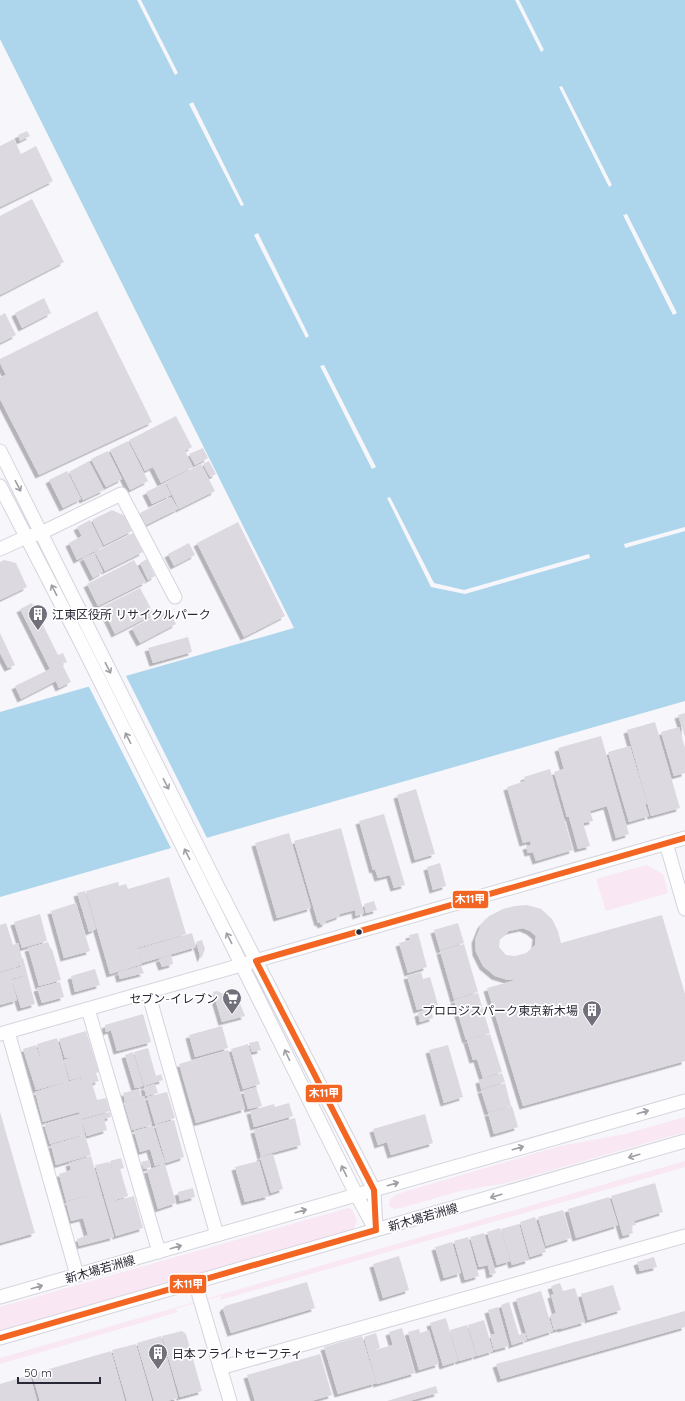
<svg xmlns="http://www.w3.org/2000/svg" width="685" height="1401" font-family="Quicksand,'Noto Sans JP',sans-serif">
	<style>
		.green { fill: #f9e7f3 }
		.water { fill: #add5ec }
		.pier { fill: #f6f6fb }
		.building { fill: #ddd9e1; fill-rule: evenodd; filter: url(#shadow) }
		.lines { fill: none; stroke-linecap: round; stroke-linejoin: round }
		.minor-casing { stroke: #d4d4de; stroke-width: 15 }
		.minor { stroke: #fefefe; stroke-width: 13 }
		.bus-1-casing { stroke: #fff; stroke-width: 9 }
		.bus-1 { stroke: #f26522; stroke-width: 6 }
		.oneway { stroke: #9e9ea4 }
		.bus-dot { fill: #292836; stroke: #fff; stroke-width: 1.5 }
		.labels { text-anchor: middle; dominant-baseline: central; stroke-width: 3.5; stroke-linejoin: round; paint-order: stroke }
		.poi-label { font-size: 12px; fill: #292836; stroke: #fff; text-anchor: start }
		.street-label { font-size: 12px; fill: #292836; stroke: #fff }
		.line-badge { stroke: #fff; stroke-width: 1.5 }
		.badge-label { font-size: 11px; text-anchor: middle; font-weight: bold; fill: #fff }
	</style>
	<defs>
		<filter id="shadow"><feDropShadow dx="-3.5" dy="3.5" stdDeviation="0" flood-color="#0004"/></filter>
	</defs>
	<rect width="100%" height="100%" fill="#f6f6fb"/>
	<!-- green -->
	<path class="green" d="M646 865 663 874 668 893 606 911 596 879Z
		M685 1117V1132L507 1183 460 1191 401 1208 394 1209 389 1206 390 1199 397 1194 560 1146 625 1134Z
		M685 1161V1167L220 1300 221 1296 175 1309 178 1312 0 1364V1358Z
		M348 1208 352 1209 357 1221 354 1228 344 1233 251 1261 0 1331V1307Z"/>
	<!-- water -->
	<path class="water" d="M0 0H685V701L0 897V712L294 628 0 39Z"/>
	<!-- pier -->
	<path class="pier" d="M137 0H141L178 73 175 75Z
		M515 0H519L544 50 541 52Z
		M562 86 612 185 609 187 559 87Z
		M193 102 244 205 241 206 189 104Z
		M627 214 677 313 673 315 623 215Z
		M258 233 309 336 306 338 254 235Z
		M324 365 376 467 372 469 320 366Z
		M390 497 434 583 464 590 589 554 590 558 465 594 431 587 387 498Z
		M685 527V531L625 548 624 544Z
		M125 674 208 840 172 850 88 685Z"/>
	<!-- building -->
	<path class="building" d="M27 131 30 136 20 141 18 135Z
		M14 139 21 154 36 146 53 181 0 207V146Z
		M32 199 64 262 0 295V216Z
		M44 298 51 313 22 328 15 313Z
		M97 311 152 422 39 475 0 399V377L6 375 0 363V359Z
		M5 313 16 335 0 343V316Z
		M176 416 192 447 145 471 129 440Z
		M128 441 148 481 130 490 110 450Z
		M203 448 208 458 195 465 189 454Z
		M108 451 122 479 106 487 91 459Z
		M185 451 193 467 161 483 153 467Z
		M89 461 104 490 83 500 69 472Z
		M209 461 216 474 210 477 203 464Z
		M201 464 215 491 179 509 166 482Z
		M67 471 81 499 63 508 49 480Z
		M165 483 171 495 152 504 146 492Z
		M171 497 178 509 146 525 140 513Z
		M112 510 125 516 132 531 104 545 92 520Z
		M90 520 103 547 77 560 69 543 82 536 77 527Z
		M238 522 285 616 244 637 197 543Z
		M133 533 143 552 105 571 95 552Z
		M189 543 195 555 174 566 168 554Z
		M94 553 103 572 93 578 83 558Z
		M147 559 155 576 148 580 140 563Z
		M4 560 16 563 27 587 0 600V562Z
		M134 560 146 582 98 606 87 584Z
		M140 588 154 614 115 634 102 607Z
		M32 603 58 655 63 653 67 662 62 664 71 682 59 688 56 681 21 699 15 686 50 669 20 609Z
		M169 609 176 624 140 643 132 628Z
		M0 633 15 665 8 668 0 653Z
		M188 637 192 652 153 663 148 648Z
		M685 713V737L678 715Z
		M655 722 680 808 651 816 627 730Z
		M679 727 685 748V773L674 776 661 732Z
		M601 736 629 834 616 838 607 806 590 811 593 821 583 823 590 846 578 849 569 817H567L554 772 564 769 558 748Z
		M630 746 647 804H645L649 816 629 822 608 752Z
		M550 769 573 850 536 861 533 852 528 853 526 846 531 845 530 841 523 843 507 787 525 781 524 777Z
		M416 789 435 854 415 860 397 795Z
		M384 814 405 885 394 888 390 875 378 878 375 869 373 870 359 821Z
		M341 828 364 913 356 916 355 910 340 914V916L326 921V923L321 925 320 922 318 923 294 841Z
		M289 833 311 908 277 918 255 843Z
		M440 863 446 886 433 890 427 867Z
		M169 877 186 934 137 948 142 964 110 974 86 891 118 882 119 886 126 884 128 889Z
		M85 891 96 929 89 932 77 893Z
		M374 901 377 910 366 913 364 904Z
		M76 903 90 951 64 958 51 911Z
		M527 905 541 909 552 919 558 931 561 943 662 915 685 994V1061L523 1106 487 988 516 980H508L495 976 483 966 476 952 475 940 481 925 489 916 503 909 515 906ZM523 928 530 931 536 936 535 945 527 953 515 956 506 955 499 947 500 938 509 931Z
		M40 914 47 941 22 948 14 922Z
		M6 923 13 945 18 943 22 958 18 959 14 948 19 966 0 972V925Z
		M458 923 464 943 440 950 434 930Z
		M192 933 196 947 142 963 138 949Z
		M418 933 427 967 408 973 399 943 410 940 409 935Z
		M202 940 205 949 201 959 196 942Z
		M48 942 51 949H52L61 980 39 986 28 948Z
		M464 944 478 992 454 999 440 951Z
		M171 955 173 964 162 967 159 959Z
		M23 958 35 1004 21 1008 12 980 23 977 18 959Z
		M141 966 144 973 120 979 118 972Z
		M20 967 22 976 11 979 17 1000 0 1005V973Z
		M95 969 100 985 75 992 71 976Z
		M421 972 423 979 430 977 438 1005 432 1007 427 993 431 1006 417 1010 407 976Z
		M60 982 64 997 42 1003 37 988Z
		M217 991 239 1001 245 1016 222 1022 213 992Z
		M478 993 490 1033 466 1040 454 1000Z
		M431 1009 433 1018 420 1022 418 1013Z
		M143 1014 151 1042 117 1051 111 1030 106 1032 105 1025Z
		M222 1026 228 1048 195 1057 189 1035Z
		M86 1031 99 1072 96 1073 99 1081 92 1083 97 1100 106 1098 110 1111 81 1119 85 1134 50 1144 44 1124 80 1114 79 1112 43 1122 35 1092 80 1078 82 1084 81 1077 70 1080 64 1060 75 1056 65 1058 59 1039Z
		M490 1034 502 1072 483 1078 477 1059 473 1060 467 1040Z
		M57 1038 69 1081 36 1090 23 1049 36 1045 39 1056H40L37 1044Z
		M258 1041 261 1050 252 1052 249 1043Z
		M248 1044 260 1084 243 1089 231 1049Z
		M448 1045 463 1097 444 1103 429 1050Z
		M148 1048 156 1076 161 1074 163 1080 144 1086 134 1052Z
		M228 1050 245 1109 196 1123 179 1064Z
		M133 1052 143 1086 135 1088 125 1055Z
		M502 1073 505 1082 481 1089 479 1080Z
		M505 1083 511 1106 488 1112 481 1090Z
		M155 1084 158 1093 146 1096 144 1087Z
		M256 1087 262 1106 248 1109 243 1091Z
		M139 1089 141 1097 144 1096 152 1125 132 1130 124 1102 138 1098 125 1101 123 1093Z
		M167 1092 175 1118 155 1124 147 1097Z
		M289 1103 293 1116 254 1127 250 1111 274 1104 275 1107Z
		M512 1106 518 1127 494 1134 488 1113Z
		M0 1112 35 1233 0 1243Z
		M110 1112 111 1117 104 1119 107 1130 87 1136 82 1120Z
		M425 1114 433 1143 391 1155 387 1142 378 1145 373 1129Z
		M295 1118 301 1145 261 1156 254 1130Z
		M174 1120 184 1157 166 1163 155 1125Z
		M153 1126 165 1163 155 1166 150 1149 140 1152 134 1131Z
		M85 1135 91 1155 56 1165 51 1145Z
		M273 1154 283 1189 271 1193 260 1157Z
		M91 1156 101 1192 66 1201 59 1174 71 1170 69 1163Z
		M121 1158 124 1168 120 1169 128 1196 115 1200 107 1173 115 1201 134 1196 143 1228 116 1236 95 1165 109 1162 113 1171 110 1161Z
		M149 1160 151 1167 144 1169 141 1162Z
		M259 1161 269 1196 245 1202 235 1167Z
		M165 1164 176 1203 158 1209 147 1170Z
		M655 1183 663 1212 634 1221 636 1225 631 1226 633 1233 623 1236 611 1196Z
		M193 1188 195 1197 180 1201 178 1192Z
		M101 1192 114 1237 79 1246 77 1239 88 1235 83 1218 71 1221 66 1202Z
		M609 1197 618 1225 576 1238 568 1209Z
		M563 1210 571 1238 546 1246 538 1217Z
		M535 1217 546 1252 530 1257 520 1222Z
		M519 1224 529 1260 512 1265 501 1229Z
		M500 1228 510 1261 497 1265 487 1232Z
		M484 1233 496 1273 490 1275 488 1265 479 1267 470 1237Z
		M468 1237 479 1276 465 1280 454 1241Z
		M452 1242 461 1273 444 1278 435 1247Z
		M399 1256 409 1290 383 1298 373 1264Z
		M654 1257 657 1267 640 1271 637 1262Z
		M307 1282 315 1308 231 1333 223 1309 225 1306Z
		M560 1283 563 1291 575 1288 585 1322 561 1329V1328L554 1330 550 1315 556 1313 551 1295 554 1294 551 1286Z
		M613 1285 621 1310 588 1320 581 1294Z
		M541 1291 553 1331 528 1339 516 1299Z
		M509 1302 519 1335 525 1333 527 1340 512 1345 501 1305Z
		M498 1307 509 1346 494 1350 490 1335 495 1334 488 1310Z
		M685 1311V1327L501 1379 496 1364Z
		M446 1318 458 1361 443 1366 430 1323Z
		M484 1320 493 1351 477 1356 468 1325Z
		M467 1325 476 1356 459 1361 450 1330Z
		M402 1328 415 1373 377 1384 368 1352 393 1345 389 1332Z
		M419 1329 420 1333 429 1330 439 1364 419 1370 408 1332Z
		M182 1331 186 1334 202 1391 180 1397 162 1336Z
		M376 1333 380 1348 368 1352 364 1337Z
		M161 1336 178 1398 167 1401H154L137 1343Z
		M362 1336 376 1383 338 1394 324 1347Z
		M136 1344 152 1401H127L112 1350Z
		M111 1351 125 1401H40L32 1374Z
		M320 1354 332 1395 311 1401H255L247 1375Z
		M30 1375 37 1401H0V1384Z
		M436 1386 438 1393 409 1401H387Z"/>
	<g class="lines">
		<defs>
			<path id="minor" d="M0 451 217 885 374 1190 376 1230
				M0 486 78 637 356 1194 375 1229
				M0 549 26 537 41 533 121 494 175 597
				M666 843 685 909
				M148 992 217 1235
				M88 1009 159 1252
				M8 1032 77 1275
				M0 1034 685 838
				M195 1282 230 1401
				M0 1297 685 1101
				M0 1338 685 1141
				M220 1368 685 1236"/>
		</defs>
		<!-- minor casing -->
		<use href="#minor" class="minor-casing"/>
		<!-- minor -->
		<use href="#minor" class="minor"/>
		<defs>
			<path id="bus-1" d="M256 961 685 838
				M256 961 374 1190 376 1230
				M0 1338 376 1230"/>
		</defs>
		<!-- bus-1 casing -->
		<use href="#bus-1" class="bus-1-casing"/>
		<!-- bus-1 -->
		<use href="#bus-1" class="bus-1"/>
	</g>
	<!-- one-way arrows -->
	<defs><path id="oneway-shaft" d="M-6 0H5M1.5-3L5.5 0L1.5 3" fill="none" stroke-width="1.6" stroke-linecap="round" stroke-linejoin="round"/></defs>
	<g class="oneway">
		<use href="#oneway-shaft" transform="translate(18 486) rotate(63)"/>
		<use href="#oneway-shaft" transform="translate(54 590) rotate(-117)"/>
		<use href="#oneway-shaft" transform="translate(108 668) rotate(63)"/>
		<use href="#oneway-shaft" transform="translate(128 738) rotate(-117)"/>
		<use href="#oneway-shaft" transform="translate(166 784) rotate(63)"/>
		<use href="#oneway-shaft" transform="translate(187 854) rotate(-117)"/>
		<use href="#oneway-shaft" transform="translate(229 938) rotate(-117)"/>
		<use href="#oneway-shaft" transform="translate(287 1055) rotate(-116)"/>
		<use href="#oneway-shaft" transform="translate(643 1112) rotate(-16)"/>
		<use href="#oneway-shaft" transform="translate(518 1148) rotate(-16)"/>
		<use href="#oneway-shaft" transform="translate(634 1156) rotate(164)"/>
		<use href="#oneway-shaft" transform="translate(344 1171) rotate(-116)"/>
		<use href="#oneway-shaft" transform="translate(393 1184) rotate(-16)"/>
		<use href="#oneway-shaft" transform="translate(496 1196) rotate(164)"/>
		<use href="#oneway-shaft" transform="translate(301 1211) rotate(-16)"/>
		<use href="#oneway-shaft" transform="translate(176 1247) rotate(-16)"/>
		<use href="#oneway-shaft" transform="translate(37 1287) rotate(-16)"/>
	</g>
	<!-- icons -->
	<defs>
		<symbol id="building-pin" viewBox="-11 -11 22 30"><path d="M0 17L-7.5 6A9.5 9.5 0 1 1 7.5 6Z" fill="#71707b" stroke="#fff"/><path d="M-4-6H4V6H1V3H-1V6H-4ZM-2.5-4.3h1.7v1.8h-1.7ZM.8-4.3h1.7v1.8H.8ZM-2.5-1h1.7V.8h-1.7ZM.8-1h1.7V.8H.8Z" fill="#fff"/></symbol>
		<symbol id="supermarket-pin" viewBox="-11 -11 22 30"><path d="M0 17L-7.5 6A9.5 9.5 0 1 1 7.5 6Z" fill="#71707b" stroke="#fff"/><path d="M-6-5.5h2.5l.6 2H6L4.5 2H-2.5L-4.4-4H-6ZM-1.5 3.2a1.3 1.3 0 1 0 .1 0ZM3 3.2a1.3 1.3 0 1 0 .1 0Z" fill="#fff"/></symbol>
	</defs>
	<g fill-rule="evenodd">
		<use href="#building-pin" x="27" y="603" width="22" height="30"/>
		<use href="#supermarket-pin" x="221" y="987" width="22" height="30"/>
		<use href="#building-pin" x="581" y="999" width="22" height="30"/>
		<use href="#building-pin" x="147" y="1342" width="22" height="30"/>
	</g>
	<!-- markers -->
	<circle class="bus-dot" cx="359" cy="932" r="3.5"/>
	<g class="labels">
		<!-- poi labels -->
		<g class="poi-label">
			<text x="52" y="614">江東区役所 リサイクルパーク</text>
			<text x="218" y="998" text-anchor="end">セブン-イレブン</text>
			<text x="578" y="1010" text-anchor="end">プロロジスパーク東京新木場</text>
			<text x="172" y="1353">日本フライトセーフティ</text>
		</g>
		<!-- street labels -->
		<g class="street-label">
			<text transform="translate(423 1217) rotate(-16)">新木場若洲線</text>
			<text transform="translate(100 1269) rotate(-16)">新木場若洲線</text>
		</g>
	</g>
	<g class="line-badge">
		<rect x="452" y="890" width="37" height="19" rx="4" fill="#f26522"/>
		<rect x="305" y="1084" width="38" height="19" rx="4" fill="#f26522"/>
		<rect x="169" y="1274" width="38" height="20" rx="4" fill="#f26522"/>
	</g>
	<g class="badge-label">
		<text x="470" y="903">木11甲</text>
		<text x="324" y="1097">木11甲</text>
		<text x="188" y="1288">木11甲</text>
	</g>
	<!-- scale -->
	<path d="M18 1377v6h82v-6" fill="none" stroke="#292836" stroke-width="2"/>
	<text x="24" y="1377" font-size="12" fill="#292836" stroke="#ffffff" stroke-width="3" paint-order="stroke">50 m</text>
</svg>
